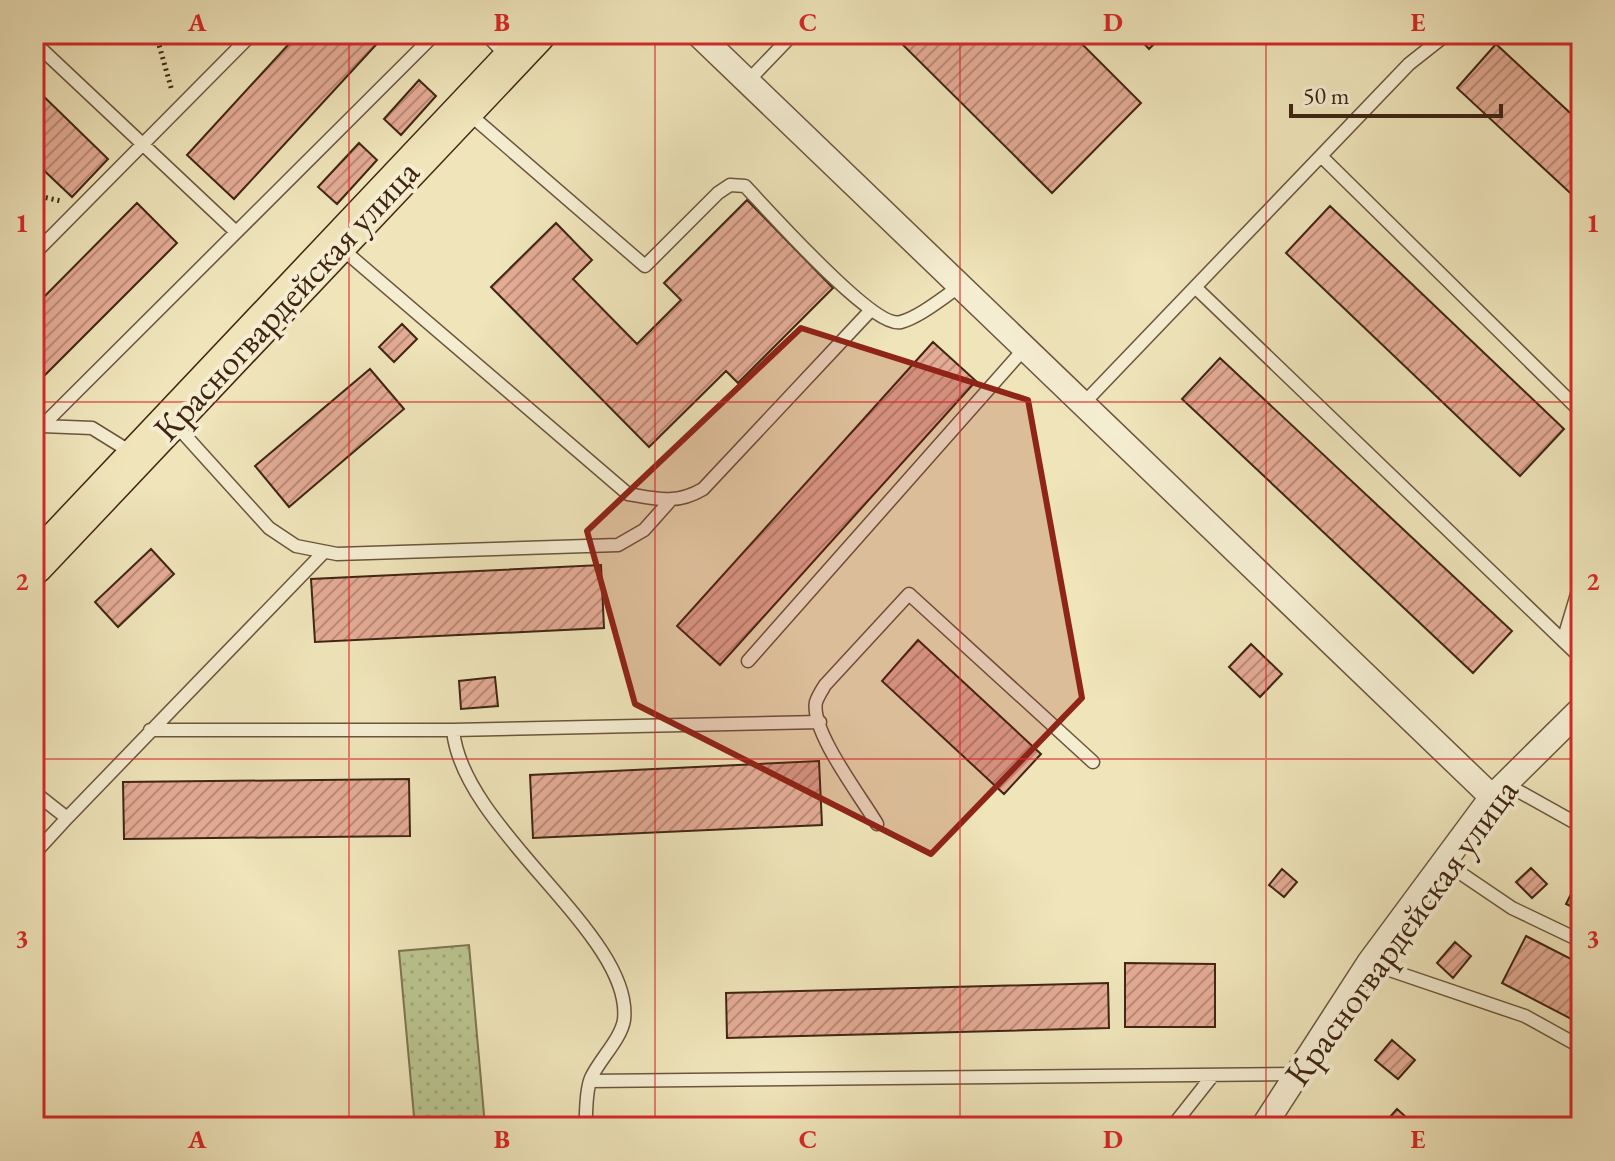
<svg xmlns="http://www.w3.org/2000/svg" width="1615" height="1161" font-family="'EB Garamond',serif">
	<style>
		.green { fill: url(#green-dots); stroke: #7d7451; stroke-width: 2 }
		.building { fill: url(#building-hatch); stroke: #402513; stroke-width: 2 }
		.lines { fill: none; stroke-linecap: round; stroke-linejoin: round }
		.service-casing { stroke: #6c553d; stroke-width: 15 }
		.minor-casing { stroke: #6c553d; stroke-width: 27 }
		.primary-casing { stroke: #402513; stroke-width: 41 }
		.path { stroke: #402513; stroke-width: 5; stroke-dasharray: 2 4; stroke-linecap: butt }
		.service { stroke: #f5edd2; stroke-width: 12 }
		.minor { stroke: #f5edd2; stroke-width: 24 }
		.primary { stroke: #efe4ba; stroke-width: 38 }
		.marked { fill: #8f2418; fill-opacity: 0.2; stroke: #8f2418; stroke-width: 6; stroke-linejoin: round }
		.grid { fill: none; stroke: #d62828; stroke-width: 2; stroke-opacity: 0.55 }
		.labels { text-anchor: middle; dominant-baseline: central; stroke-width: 8; stroke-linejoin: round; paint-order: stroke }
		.street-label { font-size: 36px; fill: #402513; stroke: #f5edd2 }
		.neatline { fill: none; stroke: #d62828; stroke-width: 3 }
		.grid-label { font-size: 26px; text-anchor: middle; font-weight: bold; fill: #d62828 }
	</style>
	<defs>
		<pattern id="green-dots" width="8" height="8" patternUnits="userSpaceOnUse" patternTransform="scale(2)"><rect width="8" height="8" fill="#bac48f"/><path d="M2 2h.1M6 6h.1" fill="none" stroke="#a1a87a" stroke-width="1.8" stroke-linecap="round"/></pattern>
		<pattern id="building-hatch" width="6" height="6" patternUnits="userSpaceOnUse" patternTransform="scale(2)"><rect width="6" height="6" fill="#e4ab95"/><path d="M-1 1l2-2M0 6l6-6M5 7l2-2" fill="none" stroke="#ba8b78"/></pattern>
	</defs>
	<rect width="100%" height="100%" fill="#efe4ba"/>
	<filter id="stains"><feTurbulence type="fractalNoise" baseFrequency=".0025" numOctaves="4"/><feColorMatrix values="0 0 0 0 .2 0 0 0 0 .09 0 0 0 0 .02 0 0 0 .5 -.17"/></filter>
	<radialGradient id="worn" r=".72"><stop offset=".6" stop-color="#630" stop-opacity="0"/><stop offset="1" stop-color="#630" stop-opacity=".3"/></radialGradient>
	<!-- green -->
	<path class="green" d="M469 945 485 1126 415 1127 399 951Z"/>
	<!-- building -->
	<path class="building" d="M298 34H386L234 199 187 155Z
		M892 34H1072L1141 103 1052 193Z
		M1135 34H1164L1149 49Z
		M1496 44 1581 123V203L1457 88Z
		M419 80 436 96 401 135 384 119Z
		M34 87 108 159 72 197 34 161Z
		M359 143 377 160 337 204 318 187Z
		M747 200 833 288 738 383 726 371 649 447 491 287 556 223 592 260 573 279 637 344 681 300 664 283Z
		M137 203 177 243 34 386V307Z
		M1330 206 1564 429 1520 476 1286 253Z
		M402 324 417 339 394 362 379 347Z
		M933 342 976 381 720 665 677 626Z
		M1220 358 1512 631 1473 673 1182 399Z
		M370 369 404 409 289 507 255 466Z
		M34 505 42 512 34 521Z
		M151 549 174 574 118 627 95 602Z
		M601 565 604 628 315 642 311 579Z
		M918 640 1041 754 1004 794 882 681Z
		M1251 644 1282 674 1260 697 1229 667Z
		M495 677 498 706 461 709 459 681Z
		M819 761 822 825 533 838 530 775Z
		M409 779 410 836 124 839 123 782Z
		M1531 868 1547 884 1532 898 1516 882Z
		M1282 869 1297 882 1284 897 1269 885Z
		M1581 874V911L1566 904Z
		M1526 936 1581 964V1024L1502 983Z
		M1455 942 1471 956 1453 978 1437 963Z
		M1125 963 1215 964V1027H1125Z
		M1108 983 1109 1028 727 1038 726 993Z
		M1392 1040 1415 1060 1398 1079 1375 1060Z
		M1397 1109 1417 1127H1381Z"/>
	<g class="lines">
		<defs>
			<path id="service" d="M34 42 236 232
				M747 82 793 34
				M467 112 645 266 718 193 730 185 745 186C768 210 874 330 901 322 921 316 942 298 959 287
				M1322 157 1581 412
				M341 248 628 494C656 499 676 505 703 489L870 311
				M34 254 252 34
				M1195 287 1581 658
				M1082 405 1409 64 1447 34
				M34 422 42 426 92 428 134 454
				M174 423 269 528 296 546 337 554 618 545 644 530 669 502
				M42 426 435 34
				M1563 641 1581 581
				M748 661 1024 349
				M150 730H453C462 830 634 935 624 1020 621 1039 599 1060 591 1078 585 1092 587 1112 585 1127
				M453 730 820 722
				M1504 783 1581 826
				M34 792 67 818 34 854
				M67 818 324 552
				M877 824C862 798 810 731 816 702 818 696 822 690 825 685L909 594 1093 762
				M1444 862 1512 908 1581 941
				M1369 963 1525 1016 1581 1047
				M590 1081 1298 1074
				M1172 1127 1213 1075"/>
			<path id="minor" d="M494 34 515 56
				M698 34 1492 797
				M1263 1127 1369 963 1492 797 1581 709"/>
			<path id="primary" d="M34 565 536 34"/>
		</defs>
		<!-- service casing -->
		<use href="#service" class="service-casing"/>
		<!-- minor casing -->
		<use href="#minor" class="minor-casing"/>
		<!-- primary casing -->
		<use href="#primary" class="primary-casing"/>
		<!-- path -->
		<path class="path" d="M156 34 172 91
			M34 195 61 201"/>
		<!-- service -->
		<use href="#service" class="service"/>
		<!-- minor -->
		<use href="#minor" class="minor"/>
		<!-- primary -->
		<use href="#primary" class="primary"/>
	</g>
	<!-- marked area -->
	<path class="marked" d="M801 328 1028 400 1082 698 931 854 635 704 587 531Z"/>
	<!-- grid -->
	<path class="grid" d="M349 34V1127M655 34V1127M960 34V1127M1266 34V1127M34 402H1581M34 759H1581"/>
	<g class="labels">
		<!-- street labels -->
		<g class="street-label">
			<text transform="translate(286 300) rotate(-47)">Красногвардейская улица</text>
			<text transform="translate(1401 932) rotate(-54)">Красногвардейская улица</text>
		</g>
	</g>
	<!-- margin -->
	<rect width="1615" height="1161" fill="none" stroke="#efe4ba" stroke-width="88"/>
	<!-- scale -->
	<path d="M1291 104v12h210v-12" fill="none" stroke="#402513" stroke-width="4"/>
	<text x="1303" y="104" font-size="24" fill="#402513" stroke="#f5edd2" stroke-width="6" paint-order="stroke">50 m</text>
	<rect x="44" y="44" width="1527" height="1073" class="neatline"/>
	<g class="grid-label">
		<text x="197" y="31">A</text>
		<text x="502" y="31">B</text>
		<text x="808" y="31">C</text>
		<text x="1113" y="31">D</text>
		<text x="1418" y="31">E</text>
		<text x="22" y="232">1</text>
		<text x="1593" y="232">1</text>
		<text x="22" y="590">2</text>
		<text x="1593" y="590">2</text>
		<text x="22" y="947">3</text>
		<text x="1593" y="947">3</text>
		<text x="197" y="1148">A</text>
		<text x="502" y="1148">B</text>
		<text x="808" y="1148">C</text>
		<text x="1113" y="1148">D</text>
		<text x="1418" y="1148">E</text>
	</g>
	<rect width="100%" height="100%" filter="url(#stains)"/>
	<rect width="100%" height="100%" fill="url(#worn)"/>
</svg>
